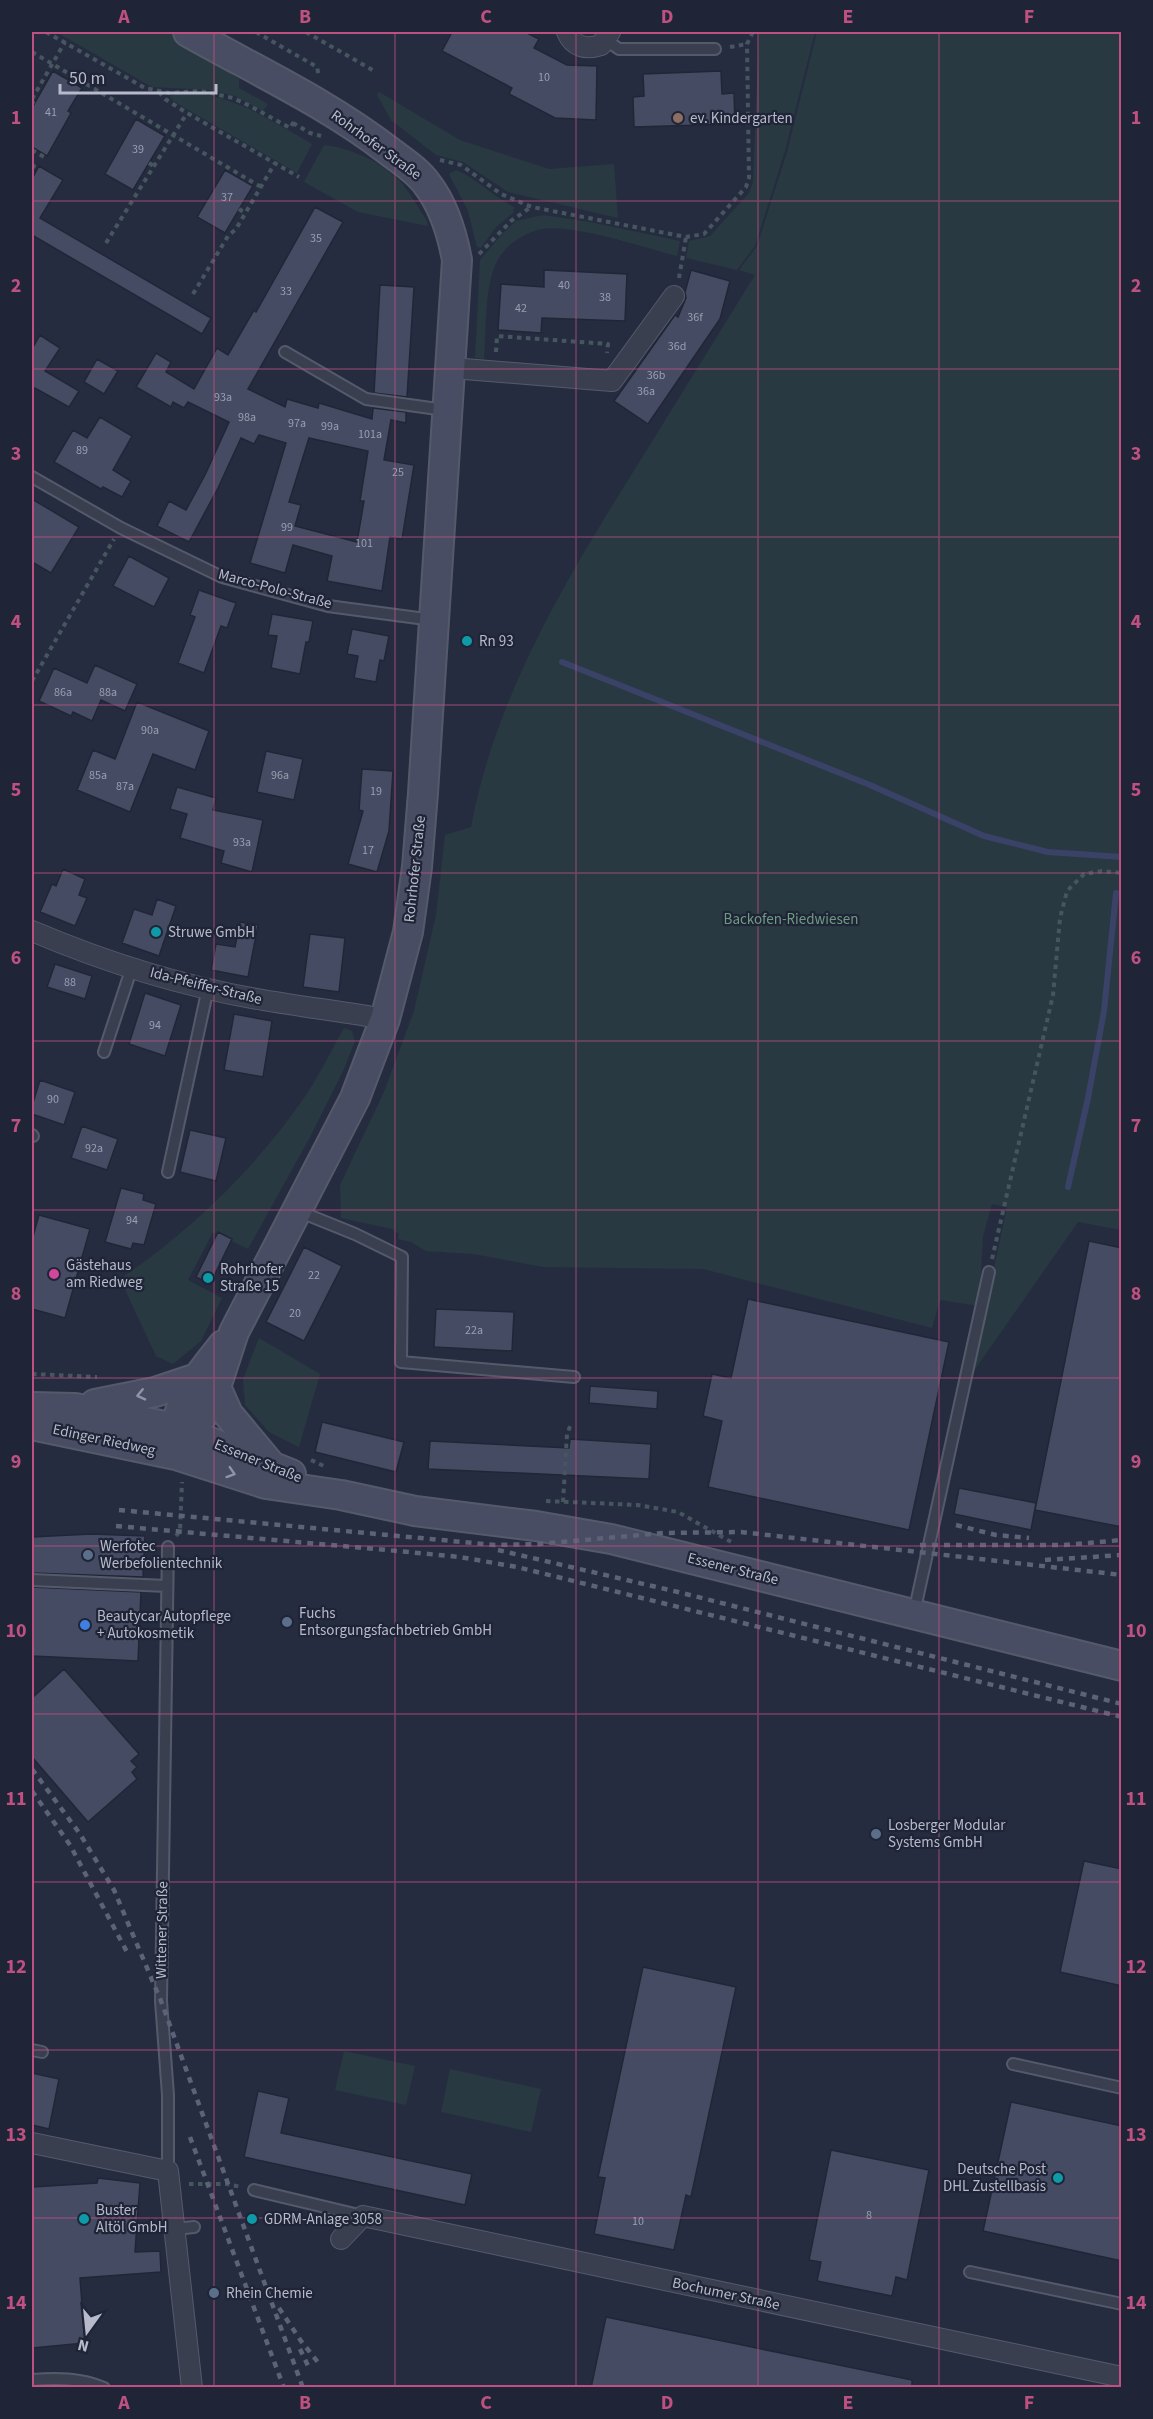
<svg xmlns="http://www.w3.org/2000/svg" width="1153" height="2419" font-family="'Source Sans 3',sans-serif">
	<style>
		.green { fill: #283941 }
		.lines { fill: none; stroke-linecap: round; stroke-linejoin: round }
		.stream { stroke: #3a4367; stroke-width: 6 }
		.building { fill: #454b62; stroke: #212637; stroke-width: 1.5; fill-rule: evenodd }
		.lane-casing { stroke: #555a6b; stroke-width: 14 }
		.street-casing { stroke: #555a6b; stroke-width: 22 }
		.secondary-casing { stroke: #555a6b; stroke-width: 32 }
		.path { stroke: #46565e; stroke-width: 4; stroke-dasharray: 4.5 4.5; stroke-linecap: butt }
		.lane { stroke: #3a3f50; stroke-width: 10 }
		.street { stroke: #3a3f50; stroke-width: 20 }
		.secondary { stroke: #484d63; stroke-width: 28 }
		.rail { stroke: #5c6277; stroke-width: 4.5; stroke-dasharray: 6 6; stroke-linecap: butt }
		.oneway { stroke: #9094a7 }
		.grid { fill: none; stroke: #be5182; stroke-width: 1.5; stroke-opacity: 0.55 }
		.education-dot { fill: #8d6e63; stroke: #1f2436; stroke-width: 2 }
		.culture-dot { fill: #0f9aa8; stroke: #1f2436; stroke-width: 2 }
		.hotel-dot { fill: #d1479c; stroke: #1f2436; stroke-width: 2 }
		.service-dot { fill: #5c6f8a; stroke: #1f2436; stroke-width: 2 }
		.shop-dot { fill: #3f7fe0; stroke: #1f2436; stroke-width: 2 }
		.labels { text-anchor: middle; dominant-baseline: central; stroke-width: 4.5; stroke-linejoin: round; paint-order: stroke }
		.number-label { font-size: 12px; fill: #9a9eb1 }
		.poi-label { font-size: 15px; fill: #b7bacb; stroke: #1f2436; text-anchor: start }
		.street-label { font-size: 15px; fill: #b7bacb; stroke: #1f2436 }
		.park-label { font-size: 15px; fill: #6e9b82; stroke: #1f2436 }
		.neatline { fill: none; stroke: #be5182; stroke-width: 2 }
		.grid-label { font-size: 20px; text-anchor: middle; font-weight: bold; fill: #be5182 }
	</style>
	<rect width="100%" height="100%" fill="#262c40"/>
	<!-- green -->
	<path class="green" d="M60 32H169L239 79V88L268 104 263 111 235 96 209 90 152 87 58 33Z
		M759 32H815L785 151 755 246 737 270 686 258 689 241 710 236 749 193 753 182Z
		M817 32H1121V1230L1078 1222 971 1375 1007 1207 992 1204 983 1236 979 1306 940 1300 932 1328 703 1269 543 1267 473 1254 426 1251 411 1242 398 1239 399 1234 392 1229 341 1218 340 1185 384 1092 414 1011 436 915 445 835 471 827C495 697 566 579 635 469 675 404 715 340 755 275L739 270 757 246 787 152Z
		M379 92 460 140 549 169 614 164 618 218 508 192 463 162 436 155 391 120 377 95Z
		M199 93C243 101 274 122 312 144L297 173 173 101 170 97 171 94Z
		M324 145C350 148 380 161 399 180 409 191 417 206 426 219L428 226 358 212 304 182Z
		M456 170C478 179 493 197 514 207L513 213 496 227 481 248 477 247 468 211 449 174Z
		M543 215 590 222 680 241 677 256C645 248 567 221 538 230 519 235 501 249 494 268 485 291 486 333 484 359L475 358 480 260 503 233 516 221Z
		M344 1028 352 1031 355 1041 344 1069 310 1137 248 1249 213 1232 188 1280 222 1298 201 1341 173 1364 156 1356 120 1279C193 1229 258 1166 308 1092 321 1072 332 1049 344 1028Z
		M259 1338 320 1374 299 1447 269 1432 245 1405 243 1379Z
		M344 2051 415 2066 406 2105 335 2090Z
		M450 2069 541 2089 531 2132 441 2112Z"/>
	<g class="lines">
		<!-- stream -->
		<path class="stream" d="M562 662 870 785 984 836 1048 852 1122 857
			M1068 1187 1088 1098 1104 1011 1116 893"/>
	</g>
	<!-- building -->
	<path class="building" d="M452 32H525L539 39 534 48 567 65 597 66 596 120 555 118 509 94 512 88 442 51Z
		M53 71 82 88 68 111 71 113 47 156 32 147V108Z
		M721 71 722 94 734 93 735 124 634 127 633 97 644 96 643 74Z
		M136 119 165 136 133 190 105 174Z
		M39 166 63 180 40 218 211 318 202 334 32 235V179Z
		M225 170 253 186 225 233 197 217Z
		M315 207 343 222 248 389 285 407 287 399 318 408 319 403 372 419 373 408 406 412V423L391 420 384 460 414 465 402 539 390 537 382 591 327 581 332 556 293 545 285 573 250 563 286 443 259 435 254 444 241 438 218 488 189 542 157 526 169 501 186 510 205 475 229 422 188 402 184 408 173 402 171 407 136 387 156 353 171 362 166 372 194 389 217 348 228 355 254 310 256 312ZM309 438 368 451 360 501H364L357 542 295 526 301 505 289 502Z
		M544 270 627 274 625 321 542 318 541 333 498 330 501 284 544 287Z
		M691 270 730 281 720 319 648 424 614 401 675 315 678 317 686 298 685 292Z
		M380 285 414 287 407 397 374 393Z
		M40 335 60 348 45 371 79 391 69 407 35 388 32 394V349Z
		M97 359 118 371 104 394 84 382Z
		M100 417 132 436 113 470 131 481 122 497 103 487 101 489 54 462 73 430 87 438Z
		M32 499 79 527 51 573 32 562Z
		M129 556 169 578 154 607 113 586Z
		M199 590 236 603 227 628 221 626 204 673 178 663 195 617 190 615Z
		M272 614 313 621 309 642H306L300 674 271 668 277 636 268 635Z
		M352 629 389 636 384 661 380 660 376 682 354 678 358 656 347 654Z
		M95 665 137 684 125 711 101 700 92 721 73 712 71 716 39 701 54 668 87 683Z
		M137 702 209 731 195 770 153 754 130 812 77 790 93 750 115 759Z
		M266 751 303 759 294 800 257 792Z
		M362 769 393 771 389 831 377 872 348 864 363 811 359 810Z
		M177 787 216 798 213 810 263 820 252 872 221 863 224 851 180 838 187 814 170 809Z
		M63 869 85 879 79 895 87 898 75 926 40 912 52 884 56 886Z
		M157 899 176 906 159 956 122 943 134 909 152 915Z
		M240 922 258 925 248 977 211 970 216 944 235 947Z
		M310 934 345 938 339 992 303 987Z
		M55 964 92 976 85 999 47 987Z
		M145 993 181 1005 165 1056 129 1044Z
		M234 1014 272 1021 263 1077 224 1070Z
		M40 1080 75 1092 64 1125 32 1114V1106Z
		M82 1126 118 1139 107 1170 71 1158Z
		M190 1130 226 1138 216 1181 180 1172Z
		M121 1188 144 1194 143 1200 156 1204 144 1245 133 1243 131 1249 105 1242Z
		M39 1215 90 1229 65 1318 32 1309V1240Z
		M218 1232 232 1239 210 1284 196 1277Z
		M1089 1241 1122 1248V1527L1035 1510Z
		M304 1247 342 1266 304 1341 266 1322Z
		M748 1299 949 1342 909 1530 708 1487 722 1421 703 1416 712 1374 731 1378Z
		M436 1309 514 1312 512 1351 434 1347Z
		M590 1386 658 1391 657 1409 589 1403Z
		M322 1422 404 1442 396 1472 315 1452Z
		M570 1439 651 1444 649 1479 428 1469 430 1441 569 1448Z
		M959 1488 1036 1503 1031 1530 954 1514Z
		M91 1534 145 1536 143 1577 32 1573V1537Z
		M32 1587 141 1592 138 1661 32 1656Z
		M64 1669 139 1754 131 1761 137 1767 132 1772 137 1779 88 1822 32 1757V1698Z
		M1084 1861 1122 1869V1986L1060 1972Z
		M643 1967 736 1987 691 2197 686 2195 674 2250 594 2234 605 2178 598 2177Z
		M32 2073 59 2079 49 2129 32 2125Z
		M258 2091 289 2098 281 2133 472 2174 465 2205 244 2157Z
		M1011 2102 1122 2126V2261L983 2231Z
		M831 2150 929 2170 907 2280 896 2277 892 2296 817 2281 821 2262 809 2260Z
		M98 2178 140 2183 135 2252 160 2251 161 2272 80 2278 85 2343 32 2348V2187L97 2183Z
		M606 2317 912 2380V2388H591Z"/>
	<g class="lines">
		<defs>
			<path id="lane" d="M606 40 619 49H715
				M285 352 366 399 445 410
				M32 477 121 528 222 577 328 606 433 620
				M104 1052 132 967
				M32 1135 33 1136
				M168 1172 208 988
				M298 1211 355 1234 402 1257 401 1362 574 1377
				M168 1547 161 2001 168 2095V2171
				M32 1580 167 1586
				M914 1613 989 1272
				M32 2050 42 2052
				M1013 2064 1122 2088
				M254 2190 363 2216
				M175 2229 194 2227
				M970 2272 1122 2304
				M32 2380C57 2378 80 2378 104 2388"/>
			<path id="street" d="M567 32C573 47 586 50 601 45L610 32
				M452 368 612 381 674 296
				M32 931C105 962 185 987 263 1000 304 1007 345 1012 385 1019
				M32 2143 168 2171 192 2388
				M341 2239 363 2216 1122 2377"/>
			<path id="secondary" d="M216 1387 228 1414 268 1462
				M95 1404 155 1392 197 1378
				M32 1407 75 1408 175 1428 291 1474
				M32 1425 176 1455 266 1484 341 1495 415 1511 536 1526 611 1539 1122 1666
				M175 1446C174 1401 197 1379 223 1345
				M176 1455 202 1416 216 1387 234 1332 355 1098 385 1019 408 932 417 867 423 793 457 260C452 233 444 206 427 184 418 171 402 161 389 151 327 103 255 70 188 32"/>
		</defs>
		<!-- lane casing -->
		<use href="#lane" class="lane-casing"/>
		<!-- street casing -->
		<use href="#street" class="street-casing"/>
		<!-- secondary casing -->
		<use href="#secondary" class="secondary-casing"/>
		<!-- path -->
		<path class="path" d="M46 32 145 88 169 93 201 91 233 98 250 106 290 128 294 122
			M256 32 317 67 319 77
			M306 32 376 72
			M730 47 747 44
			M32 52 261 187
			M159 92 165 99 187 113 299 177
			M32 99 65 42
			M32 102 34 104
			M293 123 310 133 321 136
			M32 150 46 158
			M440 160 461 165 501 194 532 207 686 237 704 234 746 187 749 178 747 44 753 32
			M149 163 155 167
			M32 165 34 166 32 171
			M239 209 245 213
			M106 243 187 113
			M479 254 511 221 531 207
			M679 278 686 237
			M193 294 228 236 236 229 275 163
			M496 352 497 336 608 344 607 353
			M32 681 114 539
			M992 1259 1053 995 1060 918 1067 891 1084 874 1102 871 1122 873
			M32 1374 97 1377
			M311 1460 326 1467
			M546 1501 638 1505 678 1512 733 1543
			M563 1502 567 1434 571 1424
			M176 1536 180 1531 182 1482
			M189 2184H227L241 2187"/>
		<!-- lane -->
		<use href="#lane" class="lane"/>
		<!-- street -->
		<use href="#street" class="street"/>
		<!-- secondary -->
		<use href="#secondary" class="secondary"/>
		<!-- rail -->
		<path class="rail" d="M119 1510 495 1545 539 1544 663 1533 741 1532 1122 1575
			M956 1525 996 1535 1029 1538
			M116 1526 387 1550 460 1557 517 1567 1122 1717
			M920 1545H1064L1122 1540
			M498 1550 678 1592 1122 1704
			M1045 1560 1122 1555
			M32 1769 80 1834 114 1890 161 2001 303 2388
			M32 1791 70 1845 127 1952
			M190 2137 284 2388
			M279 2308 301 2341 321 2366
			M300 2349 310 2370"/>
	</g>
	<!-- one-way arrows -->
	<defs><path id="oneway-chevron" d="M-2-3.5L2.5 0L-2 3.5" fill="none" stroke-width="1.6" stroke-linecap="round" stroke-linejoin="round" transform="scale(1.5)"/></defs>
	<g class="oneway">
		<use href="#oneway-chevron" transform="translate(141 1395) rotate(167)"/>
		<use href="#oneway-chevron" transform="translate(231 1473) rotate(18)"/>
	</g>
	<!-- grid -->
	<path class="grid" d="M214 32V2388M395 32V2388M576 32V2388M758 32V2388M939 32V2388M32 201H1122M32 369H1122M32 537H1122M32 705H1122M32 873H1122M32 1041H1122M32 1210H1122M32 1378H1122M32 1546H1122M32 1714H1122M32 1882H1122M32 2050H1122M32 2218H1122"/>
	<!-- markers -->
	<circle class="education-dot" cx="678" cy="118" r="6"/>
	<g class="culture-dot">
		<circle cx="467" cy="641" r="6"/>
		<circle cx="156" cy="932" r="6"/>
		<circle cx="208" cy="1278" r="6"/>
		<circle cx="1058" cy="2178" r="6"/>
		<circle cx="84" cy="2219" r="6"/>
		<circle cx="252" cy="2219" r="6"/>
	</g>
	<circle class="hotel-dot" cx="54" cy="1274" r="6"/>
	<g class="service-dot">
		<circle cx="88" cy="1555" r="6"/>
		<circle cx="287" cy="1622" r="6"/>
		<circle cx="876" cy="1834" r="6"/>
		<circle cx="214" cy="2293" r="6"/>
	</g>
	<circle class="shop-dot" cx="85" cy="1625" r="6"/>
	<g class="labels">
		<!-- number labels -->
		<g class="number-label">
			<text x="544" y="77">10</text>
			<text x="51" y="112">41</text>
			<text x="138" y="149">39</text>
			<text x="227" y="197">37</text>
			<text x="316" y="238">35</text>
			<text x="564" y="285">40</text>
			<text x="286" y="291">33</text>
			<text x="605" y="297">38</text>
			<text x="521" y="308">42</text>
			<text x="695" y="317">36f</text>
			<text x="677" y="346">36d</text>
			<text x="656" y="375">36b</text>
			<text x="646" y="391">36a</text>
			<text x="223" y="397">93a</text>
			<text x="247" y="417">98a</text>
			<text x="297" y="423">97a</text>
			<text x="330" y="426">99a</text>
			<text x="370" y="434">101a</text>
			<text x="82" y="450">89</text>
			<text x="398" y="472">25</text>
			<text x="287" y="527">99</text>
			<text x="364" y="543">101</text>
			<text x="63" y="692">86a</text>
			<text x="108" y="692">88a</text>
			<text x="150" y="730">90a</text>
			<text x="98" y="775">85a</text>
			<text x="280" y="775">96a</text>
			<text x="125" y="786">87a</text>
			<text x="376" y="791">19</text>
			<text x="242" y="842">93a</text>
			<text x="368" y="850">17</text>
			<text x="70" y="982">88</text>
			<text x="155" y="1025">94</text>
			<text x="53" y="1099">90</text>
			<text x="94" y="1148">92a</text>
			<text x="132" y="1220">94</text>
			<text x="314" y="1275">22</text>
			<text x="295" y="1313">20</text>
			<text x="474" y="1330">22a</text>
			<text x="869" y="2215">8</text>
			<text x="638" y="2221">10</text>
		</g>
		<!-- poi labels -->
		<g class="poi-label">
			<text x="690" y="118">ev. Kindergarten</text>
			<text x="479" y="641">Rn 93</text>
			<text x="168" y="932">Struwe GmbH</text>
			<text x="66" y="1265">Gästehaus<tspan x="66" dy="17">am Riedweg</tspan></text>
			<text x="220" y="1269">Rohrhofer<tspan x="220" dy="17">Straße 15</tspan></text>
			<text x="100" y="1546">Werfotec<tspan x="100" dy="17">Werbefolientechnik</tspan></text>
			<text x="299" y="1613">Fuchs<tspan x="299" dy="17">Entsorgungsfachbetrieb GmbH</tspan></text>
			<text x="97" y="1616">Beautycar Autopflege<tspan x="97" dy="17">+ Autokosmetik</tspan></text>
			<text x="888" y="1825">Losberger Modular<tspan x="888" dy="17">Systems GmbH</tspan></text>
			<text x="1046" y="2169" text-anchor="end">Deutsche Post<tspan x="1046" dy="17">DHL Zustellbasis</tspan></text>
			<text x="96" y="2210">Buster<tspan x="96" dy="17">Altöl GmbH</tspan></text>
			<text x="264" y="2219">GDRM-Anlage 3058</text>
			<text x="226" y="2293">Rhein Chemie</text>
		</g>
		<!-- street labels -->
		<g class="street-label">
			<text transform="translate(376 145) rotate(36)">Rohrhofer Straße</text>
			<text transform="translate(275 589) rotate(15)">Marco-Polo-Straße</text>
			<text transform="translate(415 869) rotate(-84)">Rohrhofer Straße</text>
			<text transform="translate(206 986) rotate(14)">Ida-Pfeiffer-Straße</text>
			<text transform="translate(104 1440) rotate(12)">Edinger Riedweg</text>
			<text transform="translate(258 1461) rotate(22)">Essener Straße</text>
			<text transform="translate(733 1569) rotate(14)">Essener Straße</text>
			<text transform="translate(162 1930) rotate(-89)">Wittener Straße</text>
			<text transform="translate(726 2294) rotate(12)">Bochumer Straße</text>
		</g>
		<!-- park labels -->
		<g class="park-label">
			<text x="791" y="919">Backofen-Riedwiesen</text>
		</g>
	</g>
	<!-- border -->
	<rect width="1153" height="2419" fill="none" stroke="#1f2436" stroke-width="66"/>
	<!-- north arrow -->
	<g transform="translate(87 2332) rotate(195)" stroke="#1f2436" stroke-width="4.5" paint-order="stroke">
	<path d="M0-4.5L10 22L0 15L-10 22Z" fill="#b7bacb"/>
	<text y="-9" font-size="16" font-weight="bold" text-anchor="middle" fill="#b7bacb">N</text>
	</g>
	<!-- scale -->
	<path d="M60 84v9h156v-9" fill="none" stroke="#b7bacb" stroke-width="3"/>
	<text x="69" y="84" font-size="18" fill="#b7bacb" stroke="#1f2436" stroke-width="4.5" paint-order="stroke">50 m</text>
	<rect x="33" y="33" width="1087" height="2353" class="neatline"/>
	<g class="grid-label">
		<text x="124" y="23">A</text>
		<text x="305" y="23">B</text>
		<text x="486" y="23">C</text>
		<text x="667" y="23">D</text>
		<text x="848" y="23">E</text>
		<text x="1029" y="23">F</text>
		<text x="16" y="124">1</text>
		<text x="1136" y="124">1</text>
		<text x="16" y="292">2</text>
		<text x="1136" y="292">2</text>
		<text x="16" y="460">3</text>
		<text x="1136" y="460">3</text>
		<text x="16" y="628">4</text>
		<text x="1136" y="628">4</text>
		<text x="16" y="796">5</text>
		<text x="1136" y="796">5</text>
		<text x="16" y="964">6</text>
		<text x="1136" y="964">6</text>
		<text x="16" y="1132">7</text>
		<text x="1136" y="1132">7</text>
		<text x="16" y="1300">8</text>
		<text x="1136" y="1300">8</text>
		<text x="16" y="1468">9</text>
		<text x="1136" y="1468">9</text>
		<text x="16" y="1637">10</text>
		<text x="1136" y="1637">10</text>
		<text x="16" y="1805">11</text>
		<text x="1136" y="1805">11</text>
		<text x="16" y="1973">12</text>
		<text x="1136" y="1973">12</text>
		<text x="16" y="2141">13</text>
		<text x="1136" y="2141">13</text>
		<text x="16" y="2309">14</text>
		<text x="1136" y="2309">14</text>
		<text x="124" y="2409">A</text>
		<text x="305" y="2409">B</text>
		<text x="486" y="2409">C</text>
		<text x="667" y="2409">D</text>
		<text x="848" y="2409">E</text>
		<text x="1029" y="2409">F</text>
	</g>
</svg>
